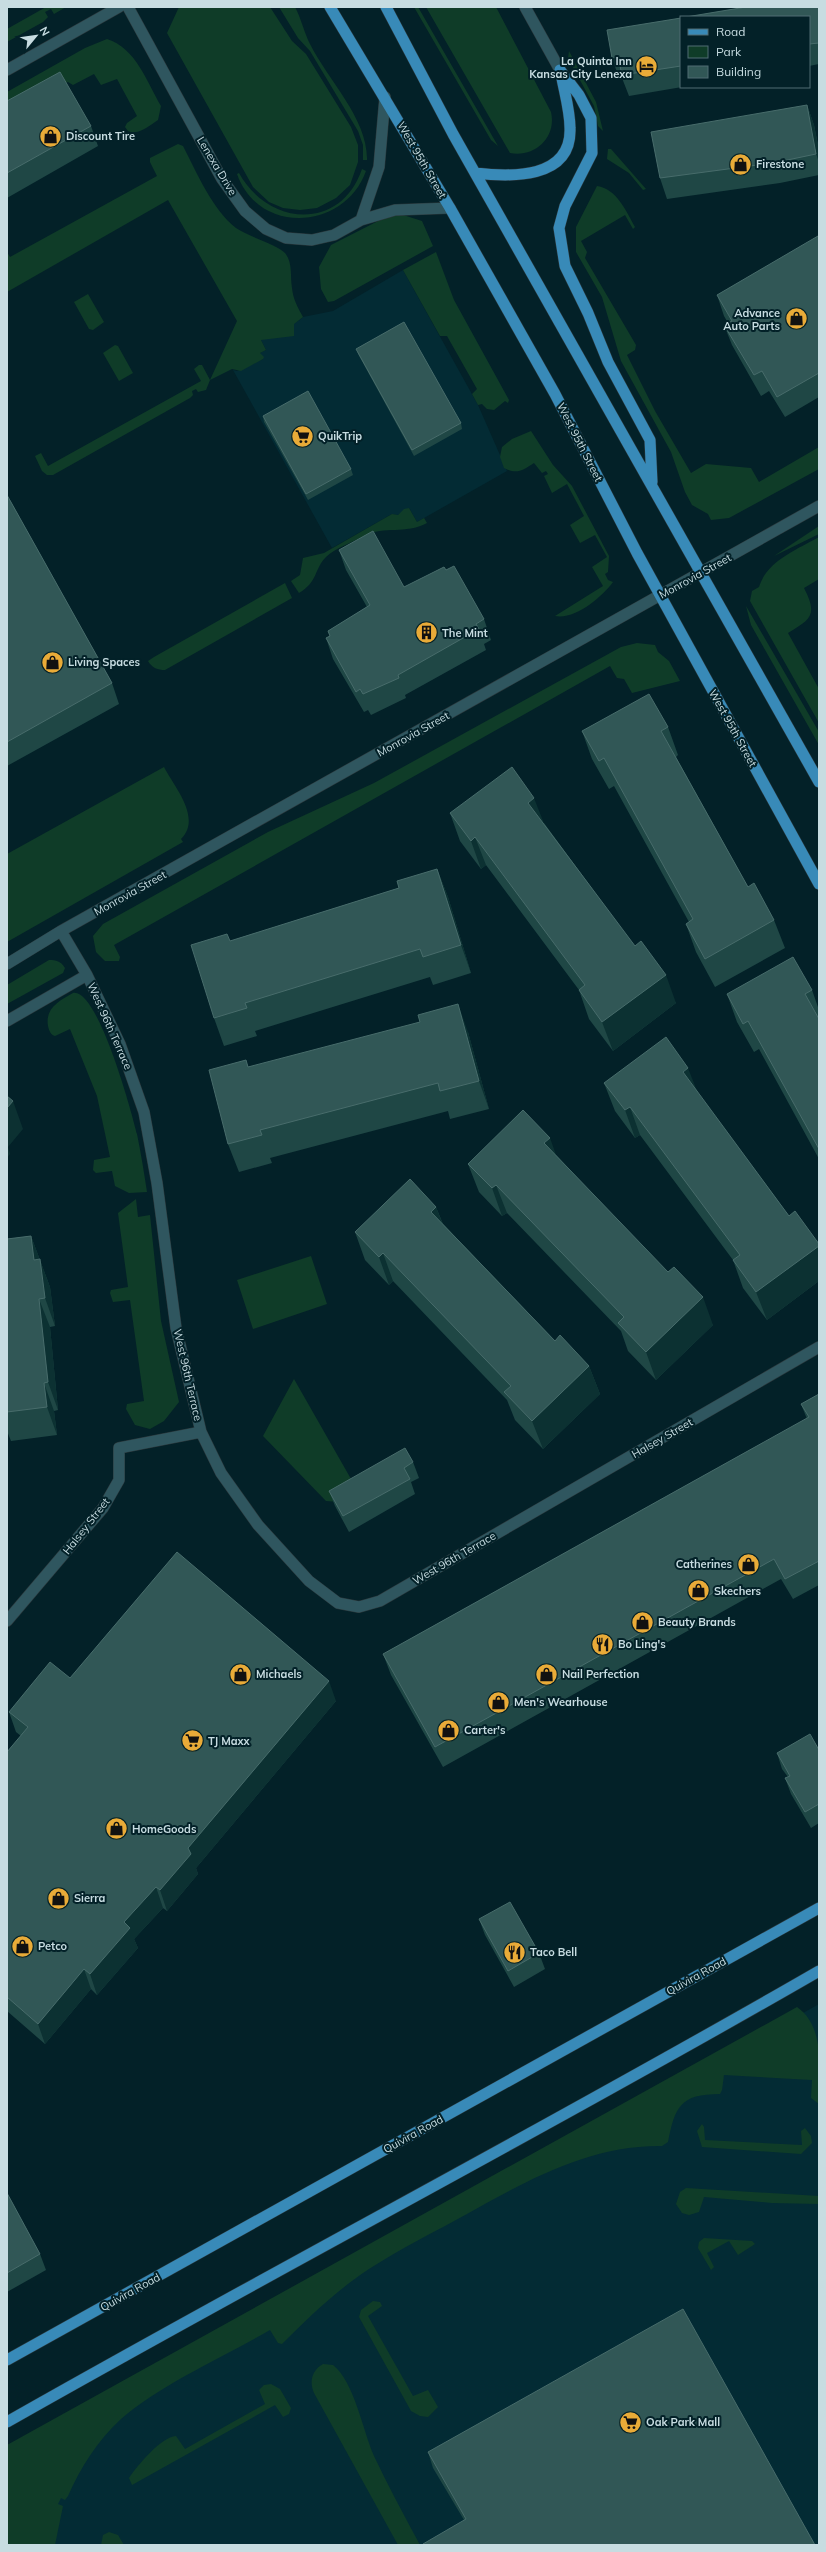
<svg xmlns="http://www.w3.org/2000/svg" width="826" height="2552" font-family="Mulish,sans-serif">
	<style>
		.built { fill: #032b34 }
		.green { fill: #0f3c28 }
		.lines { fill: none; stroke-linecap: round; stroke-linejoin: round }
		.minor-casing { stroke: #2c383c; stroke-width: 12 }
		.primary-casing { stroke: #2c383c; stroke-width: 12 }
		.minor { stroke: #2f565f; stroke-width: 11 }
		.primary { stroke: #388ab8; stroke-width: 11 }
		.wall { fill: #1f4745 }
		.shaded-wall { fill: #0c3132 }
		.building { fill: #315756; stroke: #486c6b }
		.labels { text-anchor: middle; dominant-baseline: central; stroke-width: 4; stroke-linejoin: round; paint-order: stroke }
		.poi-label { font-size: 11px; font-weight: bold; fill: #c7dce1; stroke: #032128; text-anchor: start }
		.street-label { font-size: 11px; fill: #c7dce1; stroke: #032128 }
	</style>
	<rect width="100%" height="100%" fill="#032128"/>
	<!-- built -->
	<path class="built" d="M403 270 478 405 507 471 417 522 409 508 398 515 392 514 332 548 233 370 237 371 263 359 260 353 266 350 261 340 298 321 303 317 333 311Z
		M819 2004V2545H7V2459Z"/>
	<!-- green -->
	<path class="green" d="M46 7H66L54 14 51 9 45 12 48 17 43 22 7 42V29Z
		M179 7H270L292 41 306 54 351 127 358 145V162L350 185 336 198 317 208 300 210 283 208 269 202 253 187 167 33Z
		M279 7H295C301 18 304 32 310 44 328 80 368 119 367 160H363V145L358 131 310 51 298 38Z
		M414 7H418L498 146 491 140Z
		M426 7H496L551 112C557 138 534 158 510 153Z
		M107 39C136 48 147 82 161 106L158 120C150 125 138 136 128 131L125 127 127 123 137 116 117 79 101 85 94 74 73 85 68 82 7 106V92L85 48Z
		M569 51 596 102 603 131 598 126 594 106 568 58Z
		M178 144 183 146C197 173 212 209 236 228 249 237 278 245 285 253 293 263 290 276 292 288 293 299 298 308 303 317L294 324V336L261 340 266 350 260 353 264 357 263 359 241 371 232 369 210 380 206 390 198 392 196 389 192 391 193 395 190 398 53 475H47L42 471 35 456 41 453 48 466 201 381 194 369 199 365H202L210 380 237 321 168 200 7 292V252L10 257 157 176 150 162V158Z
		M608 149H611L646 189 643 190 629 173 607 159Z
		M362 169 366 171C345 230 259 236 237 174L239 173C269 227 341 231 362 169Z
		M597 186C617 189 626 211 635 227L633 229 625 215 581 241 587 252 585 258 636 345 635 350 627 355 655 411 691 473 706 464 751 468 759 482 819 447V469L729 518 711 520 708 514 692 505 685 492 671 452 621 361 602 297 576 252V227Z
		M400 214 422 221 433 246 334 301 328 302 321 289 319 267 331 245 382 219Z
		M436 252 454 300 509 400 508 403 505 401 494 410 487 409 482 404 478 405 472 394 477 389 447 336H440L403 270Z
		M88 294 104 322 93 330 89 329 74 302Z
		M115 345 118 346 133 373 119 381 103 353Z
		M531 431 553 465 572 486 609 556 608 572 605 574 608 580 613 582C602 597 575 620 555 616L603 586 592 567 607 557 595 535 580 543 570 525 584 516 567 484 552 493 544 476 548 474 546 471 542 473 534 463C523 470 517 475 504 468L500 457 502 447 512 439Z
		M409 508 417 522 424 518 427 523C405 535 385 525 364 536 353 542 335 548 326 557 314 569 318 582 299 593L291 581 300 575 303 558 324 553 392 514 398 515 404 509Z
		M819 526V534L774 556Z
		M819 537V579L804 588C818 615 811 619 788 633L819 689V723L750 601 752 591 759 587C767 561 796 550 819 537Z
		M285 583 292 598 165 670C158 670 152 668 148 661L154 657Z
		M746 606 819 732V745L751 625Z
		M637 643 655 645 658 652 669 661 680 681 632 693 624 679 617 678 610 666 114 945 120 957 119 961H105L96 952 93 936 103 924 268 832 374 783 621 647Z
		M164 767C175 788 202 818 181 839L183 842 7 942V854Z
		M49 960C56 960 61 961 65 968L63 973 7 1004V985Z
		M73 993C98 988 132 1113 137 1134 141 1153 144 1173 147 1192L129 1193 115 1186 112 1171 96 1173 93 1170 94 1160 110 1157 97 1096 70 1029 55 1036C51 1035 49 1031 48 1026 45 1008 59 1001 73 993Z
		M136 1199 138 1217 150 1215 161 1321 179 1402 164 1421 150 1429 135 1425 126 1409 127 1404 144 1401 130 1300 113 1302 110 1293 111 1290 128 1287 118 1213Z
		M311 1256 327 1304 253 1329 237 1280Z
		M294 1379 359 1493 341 1502 326 1501 263 1436Z
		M797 2007C826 2027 819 2072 819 2104L811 2098 812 2080 724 2075 722 2090 720 2094C680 2094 675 2107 668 2142L662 2146C590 2145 528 2180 467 2214 434 2232 400 2249 369 2269 337 2290 309 2317 282 2344L278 2343 270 2330C224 2357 161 2384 121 2419 97 2441 81 2467 68 2496L65 2500 61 2498 58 2504 63 2506 55 2545H7V2445Z
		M702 2124 704 2127 705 2140 802 2145 801 2131 805 2128 811 2136 812 2143 801 2154 702 2147 697 2131Z
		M686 2188 819 2196V2204L772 2203 704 2197 699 2212 689 2215 682 2213 676 2204 680 2192Z
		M704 2238 752 2241 755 2244 738 2255 729 2241 707 2253 714 2267 711 2270 698 2248 699 2242Z
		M373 2301 380 2302 382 2306 368 2316 413 2396 428 2390 438 2407 428 2417 420 2416 411 2411 359 2317 361 2310Z
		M323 2364 333 2365C354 2381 363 2431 374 2456 388 2486 404 2515 420 2545H398L314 2393C309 2382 312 2370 323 2364Z
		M271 2384 280 2389 291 2408 289 2414 283 2417 275 2405 132 2485 129 2478C137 2466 161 2437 176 2436L185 2449 265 2404 259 2390 264 2385Z
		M109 2532 118 2535 124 2545H101L103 2535Z"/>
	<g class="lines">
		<defs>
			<path id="minor" d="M128 7 222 179 245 211 266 229 286 238 312 240 334 235 361 220 395 210 450 208
				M525 7 560 70
				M7 70 119 7
				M361 220 379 167 385 97
				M61 931 87 975 120 1044 144 1112 157 1183 176 1328 201 1432 221 1473 258 1525 309 1581 338 1603 359 1607 380 1601 819 1347
				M7 964 61 931 819 506
				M7 1021 87 975
				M7 1621 103 1508 119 1480V1448L201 1432"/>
			<path id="primary" d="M330 7 450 208 555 394 637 553 819 884
				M386 7 453 134 819 782
				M560 70 579 95 591 118 592 153 565 206 559 228 565 266 588 313 608 362 650 440 652 482
				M475 173C510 177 572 180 570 128 570 110 564 91 561 73
				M7 2360 819 1908
				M7 2422C276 2269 551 2126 819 1971"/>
		</defs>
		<!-- minor casing -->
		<use href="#minor" class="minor-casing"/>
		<!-- primary casing -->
		<use href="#primary" class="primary-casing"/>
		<!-- minor -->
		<use href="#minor" class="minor"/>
		<!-- primary -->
		<use href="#primary" class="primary"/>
	</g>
	<!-- wall -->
	<path class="wall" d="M819 7V64L809 66V17Z
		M681 18V87H682L629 96 622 78H619L612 58Z
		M7 101 91 126 98 146 7 198Z
		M807 105 814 125 819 150V175L780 183 667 199 660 178Z
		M819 238V397L785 417 769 391 761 396 732 345 724 325 728 323 724 316 717 295Z
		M356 349 461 423 462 429 414 456 358 354Z
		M263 416 351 469 353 475 308 500 264 422Z
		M7 495 112 683 119 704 7 766Z
		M339 550 404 587 446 570 484 619 491 640 484 644 486 650 405 695 406 698 371 715 368 710 364 712 333 659 326 638 330 636 328 631 367 607 346 570Z
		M668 727 678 755 676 757 748 887 774 920 785 948 715 987 696 952 686 924 689 922 614 786 609 789 592 759 582 731Z
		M450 813 544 823 676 1003 613 1051 589 1019 579 990 486 865 481 869 460 841Z
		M437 869 448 897 471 973 433 985 430 977 255 1031 257 1036 224 1046 214 1018 230 941 399 888Z
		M812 990 819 1010V1159L759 1049 754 1052 737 1022 727 994Z
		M468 1032 489 1109 450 1119 448 1111 270 1158 272 1163 239 1172 228 1144 246 1060 248 1067Z
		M604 1083 697 1092 789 1216 819 1244V1281L767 1320 743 1288 733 1260 640 1135 635 1138 615 1111Z
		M556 1155 713 1325 656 1380 628 1351 621 1331 507 1213 502 1216 479 1192 468 1164Z
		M436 1207 443 1224 555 1341 589 1366 600 1394 543 1449 515 1420 507 1400 393 1281 389 1285 365 1260 355 1232Z
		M31 1236 50 1287 55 1326 50 1327 58 1410 54 1411 57 1435 11 1441 7 1431V1239Z
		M819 1394V1585L793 1599 781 1579 443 1767 391 1675 383 1654 807 1419 801 1404Z
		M413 1462 419 1478 411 1482 415 1494 349 1532 335 1506 329 1491Z
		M70 1678 336 1701 196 1868 198 1874 167 1911 163 1908 134 1939 138 1948 97 1995 91 1989 45 2044 7 2011V1752L21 1736 16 1732 9 1712Z
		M819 1750V1823L811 1828 791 1794 785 1778 788 1777 782 1769 777 1753Z
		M479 1919 539 1953 545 1969 514 1987 485 1935Z
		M7 2193 40 2254 46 2270 7 2292Z
		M428 2452 815 2545 464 2520 433 2468Z"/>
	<!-- shaded-wall -->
	<path class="shaded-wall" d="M807 105 814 125 819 150V162L816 154Z
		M534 798 545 826 528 803Z
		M475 837 486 865 481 869 471 841Z
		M437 869 448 897 471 973 461 945Z
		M666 975 676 1003 613 1051 602 1022Z
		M458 1004 468 1032 489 1109 479 1081Z
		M688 1068 699 1096 683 1072Z
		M13 1101 23 1129 8 1147 10 1154 7 1158V1108Z
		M630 1107 640 1135 635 1138 625 1110Z
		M550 1138 560 1166 544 1143Z
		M496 1185 507 1213 502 1216 492 1188Z
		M436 1207 447 1235 431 1212Z
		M31 1236 50 1287 55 1326 45 1298 34 1260Z
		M819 1246V1281L767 1320 756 1292Z
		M383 1253 393 1281 389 1285 379 1257Z
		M703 1297 713 1325 656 1380 646 1352Z
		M39 1299 50 1327 58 1410 48 1382Z
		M589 1366 600 1394 543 1449 532 1421Z
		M44 1383 54 1411 57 1435 47 1407Z
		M329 1681 336 1701 196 1868 198 1874 167 1911 160 1890 188 1848Z
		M156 1887 163 1908 134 1939 138 1948 97 1995 90 1974 124 1922Z
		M84 1969 91 1989 45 2044 38 2024Z"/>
	<!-- building -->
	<path class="building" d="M746 7H819V43L809 44V17H686Z
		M681 18V66L622 75 618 57 612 58 607 30Z
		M60 72 91 126 7 173V101Z
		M807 105 816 154 773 163 660 178 651 132Z
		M818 236 819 238V373L777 397 762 371 754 375 724 325 732 321 717 295Z
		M404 322 461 423 412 450 356 349Z
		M308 391 351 469 306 494 263 416Z
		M7 495 112 683 7 742Z
		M373 531 404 587 444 567 446 570 454 566 484 619 476 624 479 629 398 675 399 678 363 694 360 689 356 692 326 638 330 636 328 631 370 605 339 550Z
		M649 694 668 727 661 731 748 887 754 883 774 920 705 959 686 924 693 919 604 758 599 761 582 731Z
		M512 767 534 798 528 803 635 946 641 941 666 975 602 1022 579 990 585 985 475 837 471 841 450 813Z
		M437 869 461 945 423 957 420 949 245 1003 247 1008 214 1018 191 945 227 934 230 941 399 888 397 881Z
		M793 957 812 990 805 994 819 1019V1149L748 1021 743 1024 727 994Z
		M458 1004 479 1081 440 1091 438 1083 260 1130 262 1135 228 1144 209 1070 246 1060 248 1067 420 1022 418 1015Z
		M666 1037 688 1068 683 1072 789 1216 795 1211 819 1244V1246L756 1292 733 1260 740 1255 630 1107 625 1110 604 1083Z
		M7 1096 13 1101 7 1108Z
		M523 1110 550 1138 544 1143 668 1272 674 1267 703 1297 646 1352 618 1323 624 1317 496 1185 492 1188 468 1164Z
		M410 1179 436 1207 431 1212 555 1341 560 1335 589 1366 532 1421 504 1392 511 1386 383 1253 379 1257 355 1232Z
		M31 1236 34 1260 40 1259 45 1298 39 1299 48 1382 44 1383 47 1407 7 1412V1239Z
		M819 1394V1561L785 1579 774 1559 435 1747 383 1654 809 1417 801 1404Z
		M405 1448 413 1462 404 1468 410 1479 343 1516 329 1491Z
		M177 1552 329 1681 188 1848 191 1854 160 1890 156 1887 124 1922 130 1928 90 1974 84 1969 38 2024 7 1997V1752L28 1727 9 1712 50 1662 70 1678Z
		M810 1734 819 1750V1804L805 1812 785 1778 790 1776 777 1753Z
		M510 1902 539 1953 508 1971 479 1919Z
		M7 2193 40 2254 7 2273Z
		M683 2309 815 2545H424L423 2544 466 2519 428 2452Z"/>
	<!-- icons -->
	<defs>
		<symbol id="hotel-disc" viewBox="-11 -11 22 22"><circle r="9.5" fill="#e9ab38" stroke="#032128"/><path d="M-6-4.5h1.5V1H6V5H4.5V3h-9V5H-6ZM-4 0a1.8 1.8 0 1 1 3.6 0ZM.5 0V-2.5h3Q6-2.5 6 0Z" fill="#111"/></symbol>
		<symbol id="shop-disc" viewBox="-11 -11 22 22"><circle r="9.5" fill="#e9ab38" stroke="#032128"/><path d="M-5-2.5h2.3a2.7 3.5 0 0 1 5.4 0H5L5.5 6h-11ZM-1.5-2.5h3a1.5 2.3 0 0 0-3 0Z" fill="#111"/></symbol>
		<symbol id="supermarket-disc" viewBox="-11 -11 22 22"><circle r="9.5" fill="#e9ab38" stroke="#032128"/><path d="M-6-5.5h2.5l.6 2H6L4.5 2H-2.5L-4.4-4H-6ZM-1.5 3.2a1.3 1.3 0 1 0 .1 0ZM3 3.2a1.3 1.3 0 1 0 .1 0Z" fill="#111"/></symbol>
		<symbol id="building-disc" viewBox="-11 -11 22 22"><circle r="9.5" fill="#e9ab38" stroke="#032128"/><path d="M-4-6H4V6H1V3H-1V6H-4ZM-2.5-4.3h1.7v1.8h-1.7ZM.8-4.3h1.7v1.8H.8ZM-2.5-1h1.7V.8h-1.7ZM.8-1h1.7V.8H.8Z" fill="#111"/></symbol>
		<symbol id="restaurant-disc" viewBox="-11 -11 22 22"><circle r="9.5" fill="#e9ab38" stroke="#032128"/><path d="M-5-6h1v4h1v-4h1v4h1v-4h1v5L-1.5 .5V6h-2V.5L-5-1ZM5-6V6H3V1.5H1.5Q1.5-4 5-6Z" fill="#111"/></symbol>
	</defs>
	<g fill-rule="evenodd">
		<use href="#hotel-disc" x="634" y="54" width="25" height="25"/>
		<use href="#shop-disc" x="38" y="124" width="25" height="25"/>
		<use href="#shop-disc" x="728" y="152" width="25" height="25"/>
		<use href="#shop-disc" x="784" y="306" width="25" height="25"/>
		<use href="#supermarket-disc" x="290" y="424" width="25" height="25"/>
		<use href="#building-disc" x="414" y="620" width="25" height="25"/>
		<use href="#shop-disc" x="40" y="650" width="25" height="25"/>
		<use href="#shop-disc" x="736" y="1552" width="25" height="25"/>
		<use href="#shop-disc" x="686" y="1578" width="25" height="25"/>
		<use href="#shop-disc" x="630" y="1610" width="25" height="25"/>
		<use href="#restaurant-disc" x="590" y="1632" width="25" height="25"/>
		<use href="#shop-disc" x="228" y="1662" width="25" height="25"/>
		<use href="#shop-disc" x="534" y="1662" width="25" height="25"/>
		<use href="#shop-disc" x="486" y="1690" width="25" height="25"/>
		<use href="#shop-disc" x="436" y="1718" width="25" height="25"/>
		<use href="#supermarket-disc" x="180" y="1728" width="25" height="25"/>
		<use href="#shop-disc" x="104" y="1816" width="25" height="25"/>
		<use href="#shop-disc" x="46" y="1886" width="25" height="25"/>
		<use href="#shop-disc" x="10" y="1934" width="25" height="25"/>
		<use href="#restaurant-disc" x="502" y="1940" width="25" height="25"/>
		<use href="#supermarket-disc" x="618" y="2410" width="25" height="25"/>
	</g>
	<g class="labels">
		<!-- poi labels -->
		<g class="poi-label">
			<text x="632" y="61" text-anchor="end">La Quinta Inn<tspan x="632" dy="13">Kansas City Lenexa</tspan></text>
			<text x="66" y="136">Discount Tire</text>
			<text x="756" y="164">Firestone</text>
			<text x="780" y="313" text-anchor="end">Advance<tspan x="780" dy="13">Auto Parts</tspan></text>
			<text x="318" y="436">QuikTrip</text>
			<text x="442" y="633">The Mint</text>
			<text x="68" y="662">Living Spaces</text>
			<text x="732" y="1564" text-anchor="end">Catherines</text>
			<text x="714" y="1591">Skechers</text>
			<text x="658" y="1622">Beauty Brands</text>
			<text x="618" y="1644">Bo Ling's</text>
			<text x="256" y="1674">Michaels</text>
			<text x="562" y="1674">Nail Perfection</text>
			<text x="514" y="1702">Men's Wearhouse</text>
			<text x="464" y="1730">Carter's</text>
			<text x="208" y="1741">TJ Maxx</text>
			<text x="132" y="1829">HomeGoods</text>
			<text x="74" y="1898">Sierra</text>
			<text x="38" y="1946">Petco</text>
			<text x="530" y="1952">Taco Bell</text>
			<text x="646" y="2422">Oak Park Mall</text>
		</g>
		<!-- street labels -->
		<g class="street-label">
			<text transform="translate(422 160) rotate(60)">West 95th Street</text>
			<text transform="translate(217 166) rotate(59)">Lenexa Drive</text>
			<text transform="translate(580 442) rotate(63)">West 95th Street</text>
			<text transform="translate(695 576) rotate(-29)">Monrovia Street</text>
			<text transform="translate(733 728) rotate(61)">West 95th Street</text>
			<text transform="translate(413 734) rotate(-29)">Monrovia Street</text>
			<text transform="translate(130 893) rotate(-29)">Monrovia Street</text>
			<text transform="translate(110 1026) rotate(66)">West 96th Terrace</text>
			<text transform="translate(188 1375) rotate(77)">West 96th Terrace</text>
			<text transform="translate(662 1438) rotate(-30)">Halsey Street</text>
			<text transform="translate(86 1526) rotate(-52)">Halsey Street</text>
			<text transform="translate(454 1558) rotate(-30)">West 96th Terrace</text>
			<text transform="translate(696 1976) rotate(-29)">Quivira Road</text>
			<text transform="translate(413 2134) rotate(-29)">Quivira Road</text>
			<text transform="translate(130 2292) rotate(-29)">Quivira Road</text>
		</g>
	</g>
	<!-- border -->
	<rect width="826" height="2552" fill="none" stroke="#c7dce1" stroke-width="16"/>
	<!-- legend -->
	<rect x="680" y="16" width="130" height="72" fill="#032128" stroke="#516c72"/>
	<rect x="688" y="29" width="20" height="6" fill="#388ab8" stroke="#516c72"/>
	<text x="716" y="36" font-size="12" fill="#c7dce1">Road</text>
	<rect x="688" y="46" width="20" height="12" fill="#0f3c28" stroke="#516c72"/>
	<text x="716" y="56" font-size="12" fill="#c7dce1">Park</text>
	<rect x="688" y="66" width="20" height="12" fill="#315756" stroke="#516c72"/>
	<text x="716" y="76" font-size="12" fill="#c7dce1">Building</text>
	<!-- north arrow -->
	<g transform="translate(36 36) rotate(61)" stroke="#032128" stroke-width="3" paint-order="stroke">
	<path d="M0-3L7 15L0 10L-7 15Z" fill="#c7dce1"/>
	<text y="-6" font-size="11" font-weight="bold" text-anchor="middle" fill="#c7dce1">N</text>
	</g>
</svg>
